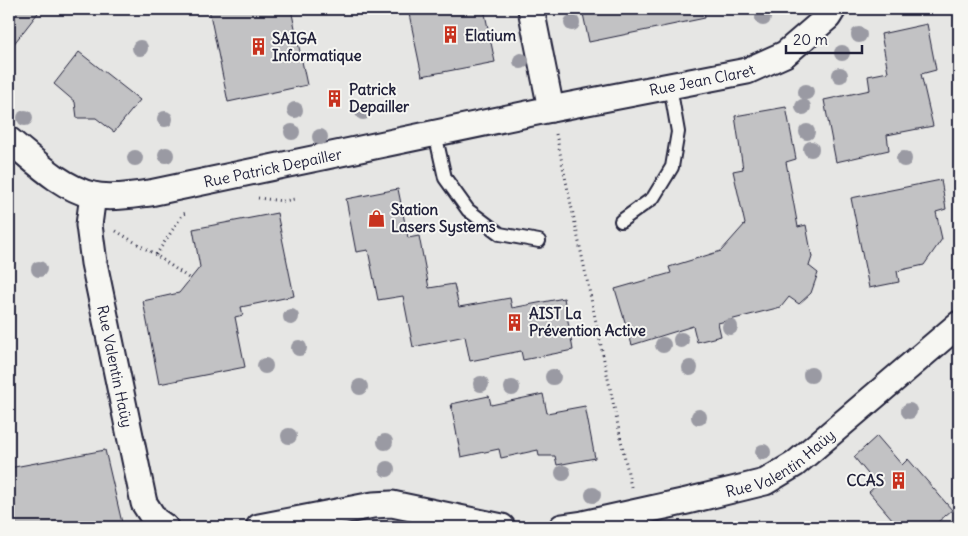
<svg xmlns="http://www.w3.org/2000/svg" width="968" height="536" font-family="Delius,sans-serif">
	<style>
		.built { fill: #e6e6e4 }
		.building { fill: #c2c2c4; stroke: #22223b }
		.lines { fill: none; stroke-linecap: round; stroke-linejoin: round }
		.lane-casing { stroke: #22223b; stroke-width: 16 }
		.street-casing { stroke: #22223b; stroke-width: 29 }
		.path { stroke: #22223b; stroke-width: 3; stroke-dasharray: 1 4; stroke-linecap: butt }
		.lane { stroke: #f6f6f2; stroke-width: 12 }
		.street { stroke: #f6f6f2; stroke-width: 25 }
		.tree { fill: #9a9aa3 }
		.labels { text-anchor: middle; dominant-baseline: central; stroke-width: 4; stroke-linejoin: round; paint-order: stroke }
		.poi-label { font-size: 15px; font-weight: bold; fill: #22223b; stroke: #f6f6f2; text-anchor: start }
		.street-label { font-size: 15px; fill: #22223b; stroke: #f6f6f2 }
	</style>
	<rect width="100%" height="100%" fill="#f6f6f2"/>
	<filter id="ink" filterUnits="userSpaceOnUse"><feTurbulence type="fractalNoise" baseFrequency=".02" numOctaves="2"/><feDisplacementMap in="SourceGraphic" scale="10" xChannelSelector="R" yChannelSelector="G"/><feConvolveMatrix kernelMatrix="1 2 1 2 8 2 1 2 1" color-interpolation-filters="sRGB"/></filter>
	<g filter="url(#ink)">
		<!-- built -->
		<path class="built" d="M9 9H959V527H9Z"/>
		<!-- building -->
		<path class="building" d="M9 9H41L9 50Z
			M209 9H291L307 85 228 102Z
			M408 9H484L495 62 422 76Z
			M582 9H704L705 18 589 42Z
			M927 24 936 70 921 74 933 126 887 135 889 150 836 162 824 100 870 90 868 76 888 72 881 34Z
			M79 52 140 100 114 132 96 118H77L75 102 54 84Z
			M786 107 796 159 786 162 798 227 806 225 812 257 809 266 818 273 811 293 799 304 789 297 781 307 718 323 721 336 697 342 693 326 632 345 615 289 671 273 669 267 721 251 745 224 733 171 743 169 735 116Z
			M941 180 946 209 936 212 942 239 924 265 897 271 899 282 869 288 851 198Z
			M398 189 408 238 419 236 429 288 454 284 459 307 510 298 512 308 564 298 573 350 523 360 521 351 470 361 465 336 413 347 403 296 378 300 368 250 356 252 346 199Z
			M277 213 294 296 241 307 243 315 235 317 245 367 159 384 143 301 179 293 200 267 193 229Z
			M543 394 547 413 585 406 595 458 557 465 555 456H539L538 450 501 458 499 449 461 457 451 404 489 396 491 405Z
			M877 436 902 465 908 459 952 510 932 527H899L869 492 877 485 854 457Z
			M105 450 123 527H9V468Z"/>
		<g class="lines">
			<defs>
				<path id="lane" d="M435 133 445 178 468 210 500 234 539 241
					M621 221 653 198 672 167 678 132 670 86"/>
				<g id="street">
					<path d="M531 9 551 109"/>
					<path id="s1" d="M9 140C34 160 60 187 92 195 111 199 131 195 150 193L551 109 747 71 785 54 828 17 833 9"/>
					<path id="s2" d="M93 195 89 225 94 263 144 503 155 520 165 527"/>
					<path d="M259 527 373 505 392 504 502 527"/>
					<path id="s3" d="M562 527 583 524 687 501 765 482 795 464 959 324"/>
				</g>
			</defs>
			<!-- lane casing -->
			<use href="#lane" class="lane-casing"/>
			<!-- street casing -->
			<use href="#street" class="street-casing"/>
			<!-- path -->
			<path class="path" d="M556 134 631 487
				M258 198 283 201 295 199
				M116 231 156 255 190 279
				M156 255 183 214 186 213"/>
			<!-- lane -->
			<use href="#lane" class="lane"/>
			<!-- street -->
			<use href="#street" class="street"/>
		</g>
		<!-- trees -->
		<g class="tree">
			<circle cx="763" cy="18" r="8"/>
			<circle cx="572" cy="23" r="8"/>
			<circle cx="859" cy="35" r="8"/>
			<circle cx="140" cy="48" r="8"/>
			<circle cx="842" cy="53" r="8"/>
			<circle cx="521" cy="61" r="8"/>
			<circle cx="840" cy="75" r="8"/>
			<circle cx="806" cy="92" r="8"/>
			<circle cx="803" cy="107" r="8"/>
			<circle cx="295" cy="110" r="8"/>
			<circle cx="363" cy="112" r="8"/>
			<circle cx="25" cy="118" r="8"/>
			<circle cx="165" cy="119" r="8"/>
			<circle cx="292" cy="132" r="8"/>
			<circle cx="807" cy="132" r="8"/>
			<circle cx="320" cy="137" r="8"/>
			<circle cx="811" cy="149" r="8"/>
			<circle cx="166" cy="155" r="8"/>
			<circle cx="135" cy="158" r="8"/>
			<circle cx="904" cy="159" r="8"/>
			<circle cx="39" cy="269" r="8"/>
			<circle cx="291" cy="317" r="8"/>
			<circle cx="730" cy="327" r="8"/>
			<circle cx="681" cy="340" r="8"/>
			<circle cx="663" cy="345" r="8"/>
			<circle cx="299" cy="348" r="8"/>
			<circle cx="265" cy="366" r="8"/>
			<circle cx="690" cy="368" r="8"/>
			<circle cx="811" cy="375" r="8"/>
			<circle cx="553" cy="377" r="8"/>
			<circle cx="481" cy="384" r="8"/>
			<circle cx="360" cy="387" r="8"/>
			<circle cx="512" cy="388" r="8"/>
			<circle cx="909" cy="411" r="8"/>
			<circle cx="699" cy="417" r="8"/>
			<circle cx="289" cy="436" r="8"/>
			<circle cx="385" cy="442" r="8"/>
			<circle cx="763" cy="452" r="8"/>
			<circle cx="387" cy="469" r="8"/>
			<circle cx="563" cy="473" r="8"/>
			<circle cx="593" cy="495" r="8"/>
		</g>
	</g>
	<!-- icons -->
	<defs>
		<symbol id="building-bare" viewBox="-9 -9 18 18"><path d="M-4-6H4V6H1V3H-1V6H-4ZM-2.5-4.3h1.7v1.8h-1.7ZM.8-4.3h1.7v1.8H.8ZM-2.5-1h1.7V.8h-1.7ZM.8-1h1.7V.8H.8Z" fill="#c8321e" stroke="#f6f6f2" stroke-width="2.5" paint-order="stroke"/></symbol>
		<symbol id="shop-bare" viewBox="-9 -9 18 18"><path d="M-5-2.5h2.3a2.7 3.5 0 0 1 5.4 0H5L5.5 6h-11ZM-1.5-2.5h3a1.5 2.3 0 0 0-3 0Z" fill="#c8321e" stroke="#f6f6f2" stroke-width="2.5" paint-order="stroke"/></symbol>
	</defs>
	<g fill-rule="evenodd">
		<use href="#building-bare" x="438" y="22" width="25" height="25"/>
		<use href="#building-bare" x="246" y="34" width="25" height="25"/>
		<use href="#building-bare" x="322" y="86" width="25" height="25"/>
		<use href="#shop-bare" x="364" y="206" width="25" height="25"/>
		<use href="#building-bare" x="502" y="310" width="25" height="25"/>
		<use href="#building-bare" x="886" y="468" width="25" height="25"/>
	</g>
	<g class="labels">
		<!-- poi labels -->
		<g class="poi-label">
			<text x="465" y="35">Elatium</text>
			<text x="272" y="38">SAIGA<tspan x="272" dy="17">Informatique</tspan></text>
			<text x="349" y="89">Patrick<tspan x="349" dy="17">Depailler</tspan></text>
			<text x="391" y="209">Station<tspan x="391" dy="17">Lasers Systems</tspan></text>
			<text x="529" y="313">AIST La<tspan x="529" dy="17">Prévention Active</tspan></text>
			<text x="884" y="480" text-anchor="end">CCAS</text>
		</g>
		<!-- street labels -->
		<g class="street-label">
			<text stroke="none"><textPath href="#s1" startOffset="722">Rue Jean Claret</textPath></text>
			<text stroke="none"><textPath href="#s1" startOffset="284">Rue Patrick Depailler</textPath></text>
			<text stroke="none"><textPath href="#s2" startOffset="174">Rue Valentin Haüy</textPath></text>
			<text stroke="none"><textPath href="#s3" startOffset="230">Rue Valentin Haüy</textPath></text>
		</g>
	</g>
	<!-- margin -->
	<rect width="968" height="536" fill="none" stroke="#f6f6f2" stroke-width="30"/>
	<rect x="15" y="15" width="938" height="506" fill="none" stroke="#22223b" stroke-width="2" filter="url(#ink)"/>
	<!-- scale -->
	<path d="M786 45v8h76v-8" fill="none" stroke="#22223b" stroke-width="2.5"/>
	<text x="793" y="45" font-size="15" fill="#22223b" stroke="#f6f6f2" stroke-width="4" paint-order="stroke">20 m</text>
</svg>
